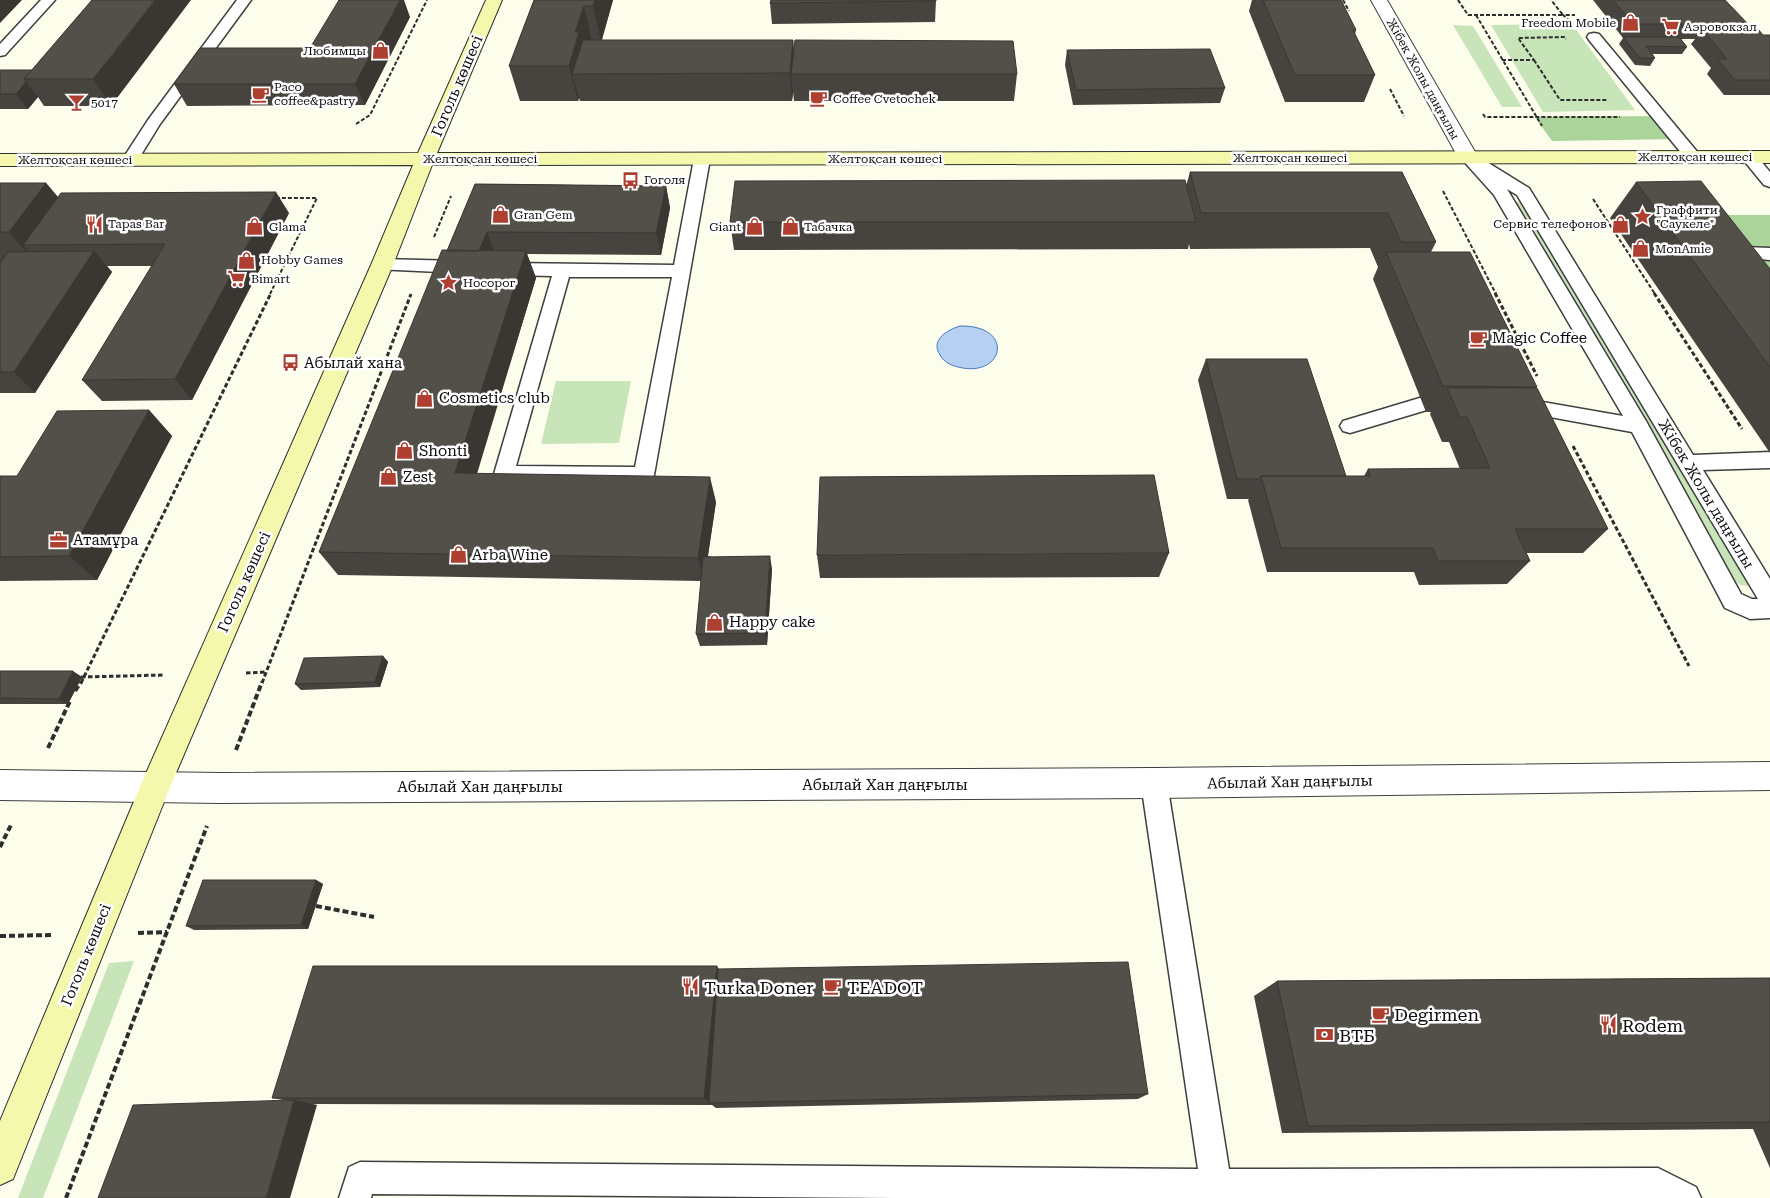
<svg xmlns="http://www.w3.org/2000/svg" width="1770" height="1198" font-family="'Roboto Serif',serif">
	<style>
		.green { fill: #c8e4b9 }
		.forest { fill: #aad49a }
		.water { fill: #b5d0f0; stroke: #4379c1 }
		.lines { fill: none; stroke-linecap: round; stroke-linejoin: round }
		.service-casing { stroke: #3f3f3f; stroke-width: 3 }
		.minor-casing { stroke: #3f3f3f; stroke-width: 2 }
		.tertiary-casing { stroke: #3f3f3f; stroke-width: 2 }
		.secondary-casing { stroke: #2e2e2e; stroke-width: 2 }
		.path-far2 { stroke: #2e2e2e; stroke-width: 2; stroke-dasharray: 4 2; stroke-linecap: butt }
		.path-far1 { stroke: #2e2e2e; stroke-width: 3; stroke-dasharray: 4.5 2.5; stroke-linecap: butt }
		.path { stroke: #2e2e2e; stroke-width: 4; stroke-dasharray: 6 3; stroke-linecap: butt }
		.service { fill: #fff; fill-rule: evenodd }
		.minor { fill: #fff; fill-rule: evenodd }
		.tertiary { fill: #fff; fill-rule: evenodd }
		.secondary { fill: #f3f8ad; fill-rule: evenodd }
		.wall { fill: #47443f }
		.shaded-wall { fill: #3a3733 }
		.building { fill: #534f49; stroke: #3a3733 }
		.labels { text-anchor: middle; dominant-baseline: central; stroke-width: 5; stroke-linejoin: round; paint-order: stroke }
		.far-poi-label { font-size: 12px; fill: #0c0c0c; stroke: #fff; text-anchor: start }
		.far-street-label { font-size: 12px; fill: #0c0c0c; stroke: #fff }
		.street-label { font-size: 15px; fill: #0c0c0c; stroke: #fff }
		.poi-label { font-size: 15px; fill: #0c0c0c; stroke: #fff; text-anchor: start }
		.near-poi-label { font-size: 18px; fill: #0c0c0c; stroke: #fff; text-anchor: start }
	</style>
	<rect width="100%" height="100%" fill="#fdfdec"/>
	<!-- green -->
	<path class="green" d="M1562 24 1577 31 1635 110 1543 112 1491 25Z
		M1453 25 1473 26 1522 107H1502Z
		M1514 202H1523L1750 580V586L1740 585 1729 577Z
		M556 381H631L619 443 541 444Z
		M134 961 43 1198H18L109 963Z"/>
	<!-- forest -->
	<path class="forest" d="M1659 116 1678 139 1552 141 1535 117Z
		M1687 215H1770V317Z"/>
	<!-- water -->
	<path class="water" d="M960 326C1016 325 1004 379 958 367 950 365 944 362 940 355 930 340 947 330 960 326Z"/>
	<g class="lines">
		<defs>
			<path id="service" d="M41 0H55L5 55 0 56V44Z
				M237 0H251L160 124 136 163H124L122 160 148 120Z
				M1594 33 1599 34 1699 154 1701 157 1699 160H1687L1589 40 1587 37 1589 34Z
				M1468 152 1474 154 1529 188 1693 455 1770 452V468L1703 470 1770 579V618L1750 619 1725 608 1632 432 1512 410 1509 405 1512 400 1519 398 1623 416 1494 195 1460 157 1462 154ZM1507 189 1517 195 1758 599H1752L1741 594 1646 421Z
				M1749 152 1755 154 1770 172V187L1764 185 1741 157 1743 154Z
				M702 154 708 156 710 159 654 475 651 481 644 483 504 482 497 480 494 474 552 276 502 275 496 273 493 269 496 265 502 263 674 265 694 159 696 156ZM569 277H672L635 467 516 466Z
				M1744 247 1770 248V260L1738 257 1735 253 1738 249Z
				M382 259 460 261 466 263 469 267 466 271 460 273 376 269 373 265 376 261Z
				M1423 397 1430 399 1433 404 1430 409 1350 433 1343 431 1340 426 1343 421Z
				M1154 771 1163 775 1167 783 1229 1169 1658 1168 1696 1187 1701 1198H897L372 1194 371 1198H339L349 1167 360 1162 1198 1169 1141 783 1145 775Z"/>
			<path id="minor" d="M1371 0H1387L1478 157 1475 161 1468 163 1461 161 1458 157Z"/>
			<path id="tertiary" d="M1770 762V790L1154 798 221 803 0 800V770L221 773 1154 768Z"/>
			<path id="secondary" d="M486 0H502L437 153 1770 151V163L432 165 393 265 170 787 13 1179 0 1185V1121L140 787 371 265 413 165 0 166V154L418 153Z"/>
		</defs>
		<!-- service casing -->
		<use href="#service" class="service-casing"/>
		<!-- minor casing -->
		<use href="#minor" class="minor-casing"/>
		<!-- tertiary casing -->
		<use href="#tertiary" class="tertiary-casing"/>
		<!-- secondary casing -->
		<use href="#secondary" class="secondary-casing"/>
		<!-- path-far2 -->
		<path class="path-far2" d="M1343 0 1349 11
			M1458 0 1468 15H1563L1551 0
			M1476 15 1542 126
			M1570 21 1563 15H1575
			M1502 60H1534L1518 38 1565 37 1566 39
			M1534 60 1560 100H1607
			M1390 89 1404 116
			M1483 114 1485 117H1620
			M356 124 370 115 427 0
			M1443 191 1496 294
			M1593 199 1655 294
			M434 237 451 196
			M270 294 317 198H276"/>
		<!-- path-far1 -->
		<path class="path-far1" d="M1495 293 1537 376
			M1654 293 1742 429
			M1573 446 1689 666
			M246 673 266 672
			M81 677 164 675
			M81 683 271 293
			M262 683 411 294"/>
		<!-- path -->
		<path class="path" d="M75 691 81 682
			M48 748 70 701
			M236 750 262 682
			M0 847 12 823
			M316 906 374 917
			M138 933 167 932
			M0 936 52 935
			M66 1198 207 826"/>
		<!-- service -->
		<use href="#service" class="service"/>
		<!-- minor -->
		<use href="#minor" class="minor"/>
		<!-- tertiary -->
		<use href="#tertiary" class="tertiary"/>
		<!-- secondary -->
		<use href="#secondary" class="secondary"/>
	</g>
	<!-- wall -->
	<path class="wall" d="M92 0 111 106H44L38 97 28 109H0V70H32Z
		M534 0H613L602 40H793L794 51 1017 74 1014 101H794L793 92 792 101H580L579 98 578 101H520L509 66Z
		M936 0 935 22 772 24 770 3Z
		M1252 0H1341L1356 30 1355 34 1375 75 1364 102H1285L1249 11Z
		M1593 0H1725L1748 24 1744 29 1763 35H1770V95H1724L1707 74 1711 68 1691 44 1695 39H1681L1687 47 1682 54H1652L1655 58 1650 66 1635 65 1619 44 1623 38Z
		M410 17 365 105 187 106 174 84 310 48Z
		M1067 50 1225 88 1220 103 1073 105 1065 65Z
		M1190 172H1402L1436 242 1431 252 1537 387 1536 388 1608 529 1583 553H1526L1530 561 1507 584 1419 585 1414 572H1267L1248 500 1249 499H1227L1198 380 1206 359 1346 476H1364L1368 469H1460L1449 442H1442L1430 414 1431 412H1426L1373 279 1378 267 1370 248 1190 249 1189 244 1188 249 734 250 730 222 1186 186Z
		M1636 182 1770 269V453L1610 218Z
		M0 183H46L58 197 289 213 192 400 102 401 82 380 152 266H107L112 272 35 393H0Z
		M475 184 666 186 670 208 661 255 527 254 536 278 477 474 716 502 708 556 772 569 767 645 700 646 696 634 701 581 338 575 319 552Z
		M149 410 172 436 97 580 0 581V476H17Z
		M1169 553 1159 577 820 578 817 555Z
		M383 656 388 662 380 687 301 690 295 684Z
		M0 671 82 677 68 704H0Z
		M316 880 323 884 308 929 194 930 186 926Z
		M719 969 1148 1094 1138 1099 716 1108 712 1105 313 1104 317 1105 283 1100 272 1098Z
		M1770 978V1168L1753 1129 1282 1133 1254 996 1277 981Z"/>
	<!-- shaded-wall -->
	<path class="shaded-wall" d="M0 0H22L0 23Z
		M155 0H191L111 106 93 79Z
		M400 0H404L410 17 365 105 355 84Z
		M595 0H613L601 41 593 6Z
		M584 6 592 41 572 74 579 98 578 101 569 66 575 32Z
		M793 40 795 67 791 74 793 92 792 101 790 73Z
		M26 82 38 97 28 109 16 94Z
		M46 183 75 218 23 245 41 266 40 268 9 232Z
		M666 186 670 208 661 255 656 233Z
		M276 192 289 213 192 400 175 379Z
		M487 232 495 253 477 256Z
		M94 251 112 272 35 393 14 372Z
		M526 251 536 278 469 498 455 473Z
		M149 410 172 436 97 580 69 556Z
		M710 477 716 502 704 581 698 558Z
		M770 556 772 569 767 645 765 633Z
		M383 656 388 662 380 687 375 682Z
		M73 671 82 677 68 704 59 699Z
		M316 880 323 884 308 929 301 925Z
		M717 966 724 978 710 1103 704 1098Z
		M294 1100 317 1105 290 1198H266Z"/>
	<!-- building -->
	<path class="building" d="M92 0H155L93 79H24Z
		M339 0H400L355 84H174L200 48H310Z
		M534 0H595L593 6H584L575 32H579L569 66H509Z
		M771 0H936V1L770 3Z
		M1263 0H1341L1356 30H1353L1375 75H1295Z
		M1613 0H1725L1748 24H1633Z
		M1702 29H1758L1763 35H1770V80H1735L1717 59H1727Z
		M1623 37H1679L1687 47 1646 46 1655 58H1640Z
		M583 40H793L790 73 572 74Z
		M795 40 1013 41 1017 74H791Z
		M1210 49 1225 88 1076 90 1067 50Z
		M0 70H32L24 79 26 82 16 94H0Z
		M1190 172H1402L1436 242H1401L1388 213H1201Z
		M1185 180 1196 222H730L735 181Z
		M1701 181 1770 269V367L1636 182Z
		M0 183H46L9 232H0Z
		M475 184 666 186 656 233 487 232 479 251H447Z
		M276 192 175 379 82 380 165 244 23 245 61 193Z
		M442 250 526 251 455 473 710 477 698 558 319 552Z
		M94 251 14 372H0V263L8 252Z
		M1386 252H1470L1537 387 1443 386Z
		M1206 359H1307L1346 476H1261L1259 479H1237Z
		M1447 388H1537L1608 529H1515L1530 561H1438L1433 548H1281L1261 476H1370L1368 469 1490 468 1467 417H1460Z
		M149 410 69 556 0 557V476H17L57 411Z
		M1154 475 1169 553 817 555 820 477Z
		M770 556 765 633 696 634 703 557Z
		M383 656 375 682 295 684 304 658Z
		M0 671H73L59 699 0 698Z
		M203 880H316L301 925 186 926Z
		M1128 962 1148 1094 709 1103 718 969Z
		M313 966H717L704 1098H272Z
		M1770 978V1122L1308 1126 1277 981Z
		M294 1100 266 1198H98L133 1105Z"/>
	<!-- icons -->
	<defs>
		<symbol id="shop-bare" viewBox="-9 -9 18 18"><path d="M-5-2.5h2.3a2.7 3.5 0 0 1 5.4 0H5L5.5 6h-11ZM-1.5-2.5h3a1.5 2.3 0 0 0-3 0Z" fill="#af4031" stroke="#fff" stroke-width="2.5" paint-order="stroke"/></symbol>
		<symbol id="supermarket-bare" viewBox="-9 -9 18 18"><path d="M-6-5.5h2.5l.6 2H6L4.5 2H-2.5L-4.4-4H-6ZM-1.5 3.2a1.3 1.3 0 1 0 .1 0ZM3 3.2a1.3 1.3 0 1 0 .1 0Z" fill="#af4031" stroke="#fff" stroke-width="2.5" paint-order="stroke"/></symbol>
		<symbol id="cafe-bare" viewBox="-9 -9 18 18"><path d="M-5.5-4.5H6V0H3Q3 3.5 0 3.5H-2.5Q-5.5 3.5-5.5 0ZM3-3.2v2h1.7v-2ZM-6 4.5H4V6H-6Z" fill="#af4031" stroke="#fff" stroke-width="2.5" paint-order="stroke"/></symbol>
		<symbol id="bar-bare" viewBox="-9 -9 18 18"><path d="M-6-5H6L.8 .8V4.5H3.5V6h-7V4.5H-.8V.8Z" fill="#af4031" stroke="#fff" stroke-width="2.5" paint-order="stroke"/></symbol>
		<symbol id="bus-bare" viewBox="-9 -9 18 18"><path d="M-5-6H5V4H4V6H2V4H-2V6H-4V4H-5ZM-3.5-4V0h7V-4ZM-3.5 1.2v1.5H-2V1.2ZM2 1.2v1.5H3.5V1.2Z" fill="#af4031" stroke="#fff" stroke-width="2.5" paint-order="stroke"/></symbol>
		<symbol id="sight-bare" viewBox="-9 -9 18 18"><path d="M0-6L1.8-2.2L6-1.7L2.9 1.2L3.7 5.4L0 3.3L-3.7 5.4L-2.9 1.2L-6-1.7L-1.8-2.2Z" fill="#af4031" stroke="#fff" stroke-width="2.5" paint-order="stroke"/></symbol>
		<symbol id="restaurant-bare" viewBox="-9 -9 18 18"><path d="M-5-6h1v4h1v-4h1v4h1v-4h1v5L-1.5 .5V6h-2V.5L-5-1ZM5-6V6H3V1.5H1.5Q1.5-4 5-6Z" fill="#af4031" stroke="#fff" stroke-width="2.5" paint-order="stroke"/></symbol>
		<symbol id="office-bare" viewBox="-9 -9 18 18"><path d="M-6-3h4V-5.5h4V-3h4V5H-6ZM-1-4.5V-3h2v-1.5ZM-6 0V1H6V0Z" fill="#af4031" stroke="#fff" stroke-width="2.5" paint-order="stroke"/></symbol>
		<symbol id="bank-bare" viewBox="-9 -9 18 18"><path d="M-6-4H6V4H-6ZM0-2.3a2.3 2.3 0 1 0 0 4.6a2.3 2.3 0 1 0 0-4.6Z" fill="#af4031" stroke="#fff" stroke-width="2.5" paint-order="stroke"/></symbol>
	</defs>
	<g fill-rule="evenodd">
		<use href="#shop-bare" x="1618" y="10" width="25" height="25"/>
		<use href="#supermarket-bare" x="1658" y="14" width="25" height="25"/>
		<use href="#shop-bare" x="368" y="38" width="25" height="25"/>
		<use href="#cafe-bare" x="248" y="82" width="25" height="25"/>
		<use href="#cafe-bare" x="806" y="86" width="25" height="25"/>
		<use href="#bar-bare" x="64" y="90" width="25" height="25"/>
		<use href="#bus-bare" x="618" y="168" width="25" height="25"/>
		<use href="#shop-bare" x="488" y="202" width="25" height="25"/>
		<use href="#sight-bare" x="1630" y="204" width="25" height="25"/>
		<use href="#restaurant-bare" x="82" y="212" width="25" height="25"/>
		<use href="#shop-bare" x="1608" y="212" width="25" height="25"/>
		<use href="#shop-bare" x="242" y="214" width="25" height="25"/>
		<use href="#shop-bare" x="742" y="214" width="25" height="25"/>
		<use href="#shop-bare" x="778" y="214" width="25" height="25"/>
		<use href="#shop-bare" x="1628" y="236" width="25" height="25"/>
		<use href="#shop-bare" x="234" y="248" width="25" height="25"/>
		<use href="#supermarket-bare" x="224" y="266" width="25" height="25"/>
		<use href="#sight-bare" x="436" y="270" width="25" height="25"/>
		<use href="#cafe-bare" x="1466" y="326" width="25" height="25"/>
		<use href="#bus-bare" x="278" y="350" width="25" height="25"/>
		<use href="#shop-bare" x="412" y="386" width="25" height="25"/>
		<use href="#shop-bare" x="392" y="438" width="25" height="25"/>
		<use href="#shop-bare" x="376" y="464" width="25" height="25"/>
		<use href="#office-bare" x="46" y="528" width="25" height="25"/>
		<use href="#shop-bare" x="446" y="542" width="25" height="25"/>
		<use href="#shop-bare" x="702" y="610" width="25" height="25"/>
		<use href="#restaurant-bare" x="678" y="974" width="25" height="25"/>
		<use href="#cafe-bare" x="820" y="974" width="25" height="25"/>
		<use href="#cafe-bare" x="1368" y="1002" width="25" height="25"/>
		<use href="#restaurant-bare" x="1596" y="1012" width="25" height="25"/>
		<use href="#bank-bare" x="1312" y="1022" width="25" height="25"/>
	</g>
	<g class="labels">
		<!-- far-poi labels -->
		<g class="far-poi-label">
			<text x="1616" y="23" text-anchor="end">Freedom Mobile</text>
			<text x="1684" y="27">Аэровокзал</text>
			<text x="366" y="51" text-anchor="end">Любимцы</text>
			<text x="274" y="87">Paco<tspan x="274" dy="14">coffee&amp;pastry</tspan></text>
			<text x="833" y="99">Coffee Cvetochek</text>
			<text x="91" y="103">5017</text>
			<text x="644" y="180">Гоголя</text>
			<text x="1656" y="210">Граффити<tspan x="1656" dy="14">"Саукеле"</tspan></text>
			<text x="514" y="215">Gran Gem</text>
			<text x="108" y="224">Tapas Bar</text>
			<text x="1607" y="224" text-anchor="end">Сервис телефонов</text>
			<text x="269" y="227">Glama</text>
			<text x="741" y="227" text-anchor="end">Giant</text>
			<text x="804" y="227">Табачка</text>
			<text x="1655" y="249">MonAmie</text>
			<text x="261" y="260">Hobby Games</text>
			<text x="251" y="279">Bimart</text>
			<text x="463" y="283">Носорог</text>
		</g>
		<!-- far-street labels -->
		<g class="far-street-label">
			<text transform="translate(1423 79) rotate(61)">Жібек Жолы даңғылы</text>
			<text x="1695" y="157">Желтоқсан көшесі</text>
			<text x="1290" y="158">Желтоқсан көшесі</text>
			<text x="480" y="159">Желтоқсан көшесі</text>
			<text x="885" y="159">Желтоқсан көшесі</text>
			<text x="75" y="160">Желтоқсан көшесі</text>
		</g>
		<!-- street labels -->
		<g class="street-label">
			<text transform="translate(457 86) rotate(-67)">Гоголь көшесі</text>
			<text transform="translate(1706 494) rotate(59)">Жібек Жолы даңғылы</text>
			<text transform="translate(244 582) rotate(-66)">Гоголь көшесі</text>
			<text transform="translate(1290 782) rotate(-1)">Абылай Хан даңғылы</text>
			<text x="885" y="785">Абылай Хан даңғылы</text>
			<text x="480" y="787">Абылай Хан даңғылы</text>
			<text transform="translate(86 955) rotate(-68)">Гоголь көшесі</text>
		</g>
		<!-- poi labels -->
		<g class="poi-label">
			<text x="1492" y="338">Magic Coffee</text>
			<text x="304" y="363">Абылай хана</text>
			<text x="439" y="398">Cosmetics club</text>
			<text x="419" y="451">Shonti</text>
			<text x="403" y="477">Zest</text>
			<text x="73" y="540">Атамұра</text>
			<text x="472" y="555">Arba Wine</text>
			<text x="729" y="622">Happy cake</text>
		</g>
		<!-- near-poi labels -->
		<g class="near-poi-label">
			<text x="704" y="987">Turka Doner</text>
			<text x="847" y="987">TEADOT</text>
			<text x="1394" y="1014">Degirmen</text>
			<text x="1622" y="1025">Rodem</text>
			<text x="1339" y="1035">ВТБ</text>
		</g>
	</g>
</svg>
